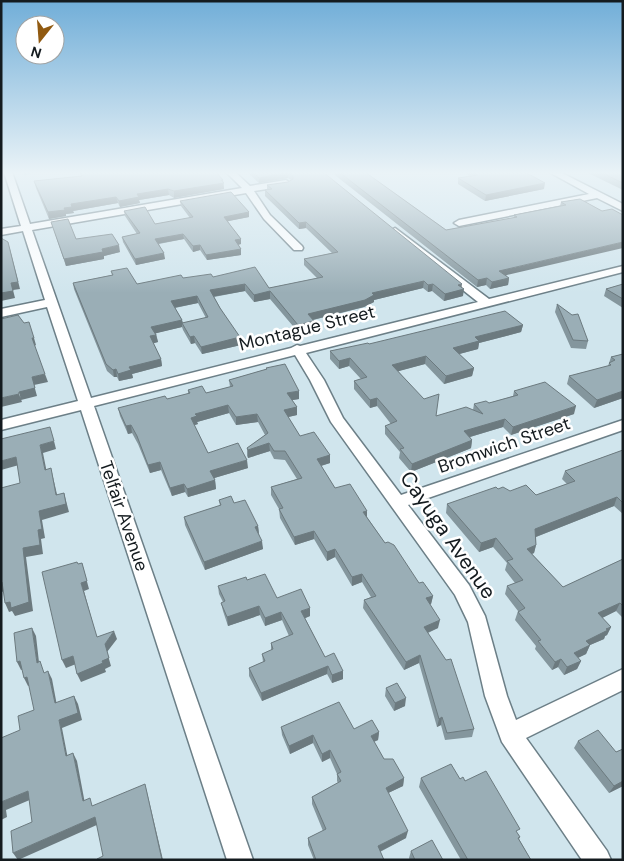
<svg xmlns="http://www.w3.org/2000/svg" width="624" height="861" font-family="'DM Sans',sans-serif">
	<style>
		.lines { fill: none; stroke-linecap: round; stroke-linejoin: round }
		.stream { stroke: #60a4bf; stroke-width: 2.5 }
		.minor-casing { stroke: #6c7f87; stroke-width: 3 }
		.minor { fill: #fff; fill-rule: evenodd }
		.wall { fill: #84969d; fill-rule: evenodd }
		.shaded-wall { fill: #6c7a7f }
		.building { fill: #9aaeb6; stroke: #6c7a7f }
		.labels { text-anchor: middle; dominant-baseline: central; stroke-width: 5; stroke-linejoin: round; paint-order: stroke }
		.street-label { font-size: 18px; fill: #141b1f; stroke: #fff }
		.near-street-label { font-size: 21px; fill: #141b1f; stroke: #fff }
	</style>
	<rect width="100%" height="100%" fill="#d0e5ed"/>
	<g class="lines">
		<!-- stream -->
		<path class="stream" d="M25 174 31 172"/>
		<defs>
			<path id="minor" d="M4 172H12L30 224 242 188 226 172H235L250 186 286 180 290 183 286 186 254 191 270 215 302 246 303 248 302 250H294L264 219 246 193 32 230 91 398 291 348 297 345 300 346 478 302 391 233 390 231 395 228 489 299 623 266V272L306 353 324 380 343 418 401 495 623 420V430L408 505 469 585 485 616 507 696 516 720 623 669V690L526 738 607 851 611 860H582L502 742 485 696 468 622 455 595 331 422 310 380 295 355 94 406 253 860H227L81 410 1 430V420L78 401 47 307 1 317V309L45 300 23 231 1 235V229L21 226Z
				M549 172H560L623 204V211L597 198 459 226 454 223 459 220 589 194Z"/>
		</defs>
		<!-- minor casing -->
		<use href="#minor" class="minor-casing"/>
		<!-- minor -->
		<use href="#minor" class="minor"/>
	</g>
	<!-- wall -->
	<path class="wall" d="M79 172H216L223 180 224 189 174 198 169 195 139 200 140 203 120 207 118 203 73 211 74 213 66 214V216L49 219 36 188 34 181 81 176Z
		M247 172H323L462 287 463 296 444 301 432 291 428 292 423 288 374 300V302L364 307 313 320 314 329 298 332 270 299 254 302 245 291 214 297 241 345 202 354 195 343 191 344 183 330 182 327 156 333 158 342 153 343 161 359 162 366 132 374 133 378 119 381 117 377H114L107 371 74 289 73 283 112 275 111 271 137 284 183 278 213 277 269 288 317 278 304 265V259L332 253 306 228 299 229 265 196V190H267V185L288 182 291 180 288 178 259 183ZM198 303 206 318 183 323 182 320 175 308Z
		M331 172H365L446 230 514 218V215L560 206 561 202 580 199 506 276 509 278 508 285 490 289 486 285 477 287Z
		M463 172H525L544 189 485 201 458 184V178L470 176Z
		M586 172H623V190Z
		M180 201 249 212V217L228 221 241 244 238 245 241 249V255L207 260 200 250 193 252 184 239 159 244 165 259 136 265 123 242 122 237 137 234 125 216 124 211 155 224 190 218 181 206Z
		M51 222 76 239 120 252 104 256V259L66 266Z
		M623 284V308L604 296 606 289Z
		M557 304 588 341 586 349 571 348 555 312Z
		M523 325 521 332 479 343 478 349 459 354 474 368 472 376 444 384 425 364 398 371 436 416 473 410 474 404 489 403 513 396 514 391 574 414 511 435 503 427 470 437 472 440 471 448 469 449 411 472 399 458 400 452 385 434V426L391 424 377 406 370 408 354 389V381L361 379 349 366 339 369 330 359V351L369 344Z
		M623 354V398L594 408 567 384 569 376 608 366 611 357Z
		M266 368 299 399 292 400 297 407V415L288 417 300 436 330 455V463L321 466 335 488 367 517 385 543 419 583 433 596 431 604 430 605 438 628 428 633 474 729 472 737 445 740 441 725 437 727 419 663 404 670 363 608 364 600 371 597 362 582 352 586 335 557 327 561 314 539 295 545 280 518 279 509 271 495V487L297 479 285 460 274 459 270 451 248 458 247 456V448L265 435 258 422 236 425 229 413 197 422 198 424 194 425 208 453 248 468 214 478 215 480 216 489 188 497 185 492 172 496 161 470 150 473 138 444 132 433 128 434 120 416 118 408 167 399 188 394V390L206 393 230 387 229 380 267 369Z
		M623 450V514L614 506 536 537V545L534 553 532 554 563 587 623 559V618L616 611 602 618 611 627 607 635 605 636 604 639 590 645 586 654 578 658 581 661 577 669 564 675 558 667 552 670 535 649 536 646 515 620 518 611 505 594 507 586 515 583 505 570 507 563 493 547 479 552 446 513 447 504 510 491 536 495 567 484 562 479 565 471Z
		M219 500 234 503 258 526 259 534 263 549 205 570 185 525 184 517 220 506Z
		M247 580 277 598 310 616 305 618 325 657 343 671V679L332 683 327 674 262 701 249 676V668L263 662 262 654 271 650V643L289 636 282 620 265 626 260 615 228 626 223 611 221 603 223 602 219 594 218 586Z
		M386 688 405 706 394 711 385 696Z
		M281 727 354 729 379 732 378 740 374 742 384 759 404 778 403 786 388 793 406 838 380 852 384 860H314L308 845V838L323 831 312 804V797L338 783 337 781V774L330 758 322 762 313 743 290 754 282 735Z
		M578 741 616 752 623 749V786L609 793 574 748Z
		M421 778 460 779 465 781 518 834 520 837 519 839 531 860H461L419 787Z
		M411 851 443 860H410L409 858Z"/>
	<!-- shaded-wall -->
	<path class="shaded-wall" d="M288 172V178L259 183V178Z
		M221 180H223L224 189 174 198V191Z
		M545 183 544 189 485 201 486 195Z
		M168 189 169 195 139 200 140 203 120 207 119 201 137 194Z
		M116 197 118 203 73 211 74 213 66 214V216L49 219 48 212 64 208 71 204Z
		M249 212V217L224 222V217Z
		M306 222V228L299 229V223Z
		M183 234 184 239 156 244 155 239Z
		M241 239V244L236 245 235 240Z
		M623 242V248L498 277 499 271Z
		M119 245 120 252 104 256V259L66 266 64 259 102 249Z
		M200 245V250L193 252V246Z
		M10 249 20 289 13 290 15 298 1 301V293L11 283Z
		M241 249V255L207 260 206 255Z
		M164 253 165 259 136 265 135 259Z
		M487 278 486 285 477 287 478 280Z
		M509 278 508 285 490 289 492 282Z
		M424 281 423 288 374 300V302L364 307 308 321V314L372 293Z
		M245 284V291L211 297 210 290Z
		M433 284 432 291 428 292V285Z
		M462 284 461 290 464 289 463 296 444 301 445 294 458 285Z
		M270 291V299L254 302V295Z
		M197 296 198 303 173 308 171 301Z
		M182 320 183 325 182 323V327L153 334 151 327Z
		M314 321V329L298 332V325Z
		M523 325 521 332 479 343 478 349 452 356 453 348 475 337Z
		M156 335 158 342 151 344 150 336Z
		M194 336 195 343 191 344 190 337Z
		M240 337 241 345 202 354 201 347Z
		M32 338H34L36 345 34 346Z
		M426 356 425 364 392 373V365Z
		M350 358 349 366 339 369V361Z
		M161 359 162 366 132 374 133 378 119 381 118 374 129 367Z
		M474 368 472 376 444 384 446 376Z
		M116 369 117 377H114L113 370Z
		M45 374 48 382 34 385 37 396 21 400 19 392 32 377Z
		M299 391V399L287 401V393Z
		M623 391V398L594 408 597 400Z
		M19 394 22 402 1 407V398Z
		M377 398V406L370 408V400Z
		M228 405 229 413 197 422 198 424 192 426 191 418 195 414Z
		M576 406 574 414 511 435 513 427Z
		M297 407V415L284 418V410Z
		M257 414 258 422 236 425V417Z
		M505 419 503 427 463 439 464 431Z
		M131 425 132 433 128 434 126 426Z
		M472 440 471 448 469 449 411 472 412 464Z
		M54 441 56 449 43 453 48 478 45 470 40 445Z
		M269 443 270 451 248 458V450Z
		M330 455V463L317 467V459Z
		M16 457 19 465 1 470V461Z
		M247 460 248 468 211 479 210 471Z
		M160 462 161 470 150 473 148 465Z
		M51 468 53 477 59 503 56 495Z
		M215 480 216 489 188 497 187 489Z
		M184 484 185 492 172 496 170 488Z
		M64 493 69 512 42 520 45 538 41 539 43 554 26 557 33 611 15 616 12 611 9 612 5 603 23 548 38 530 39 511Z
		M617 497 614 506 533 538 535 529Z
		M367 511V519L363 512Z
		M258 526 259 534 255 527Z
		M314 531V539L295 545 294 537Z
		M496 538 493 547 479 552 481 543Z
		M262 541 263 549 205 570 204 562Z
		M536 545 534 553 524 557 527 549Z
		M335 549V557L327 561V552Z
		M82 563 89 589 84 591 99 646 81 583Z
		M362 574V582L352 586V577Z
		M2 582 6 591 1 592V583Z
		M433 596 431 604 424 607 426 598Z
		M620 603 616 611 594 622 598 613Z
		M259 606 260 615 228 626 227 617Z
		M310 608V616L301 620V611Z
		M281 612 282 620 265 626V618Z
		M440 620 438 628 422 635 424 627Z
		M611 627 607 635 605 636 604 639 590 645 586 654 571 661 574 653 586 641Z
		M32 628 36 636 40 671 37 663Z
		M114 631 117 639 107 652 111 666 105 669 106 672 81 682 77 674 102 661 105 644Z
		M420 655 419 663 404 670 406 662Z
		M73 656 76 664 66 668 62 660Z
		M561 659 558 667 552 670 555 662Z
		M20 661 24 669 21 670 17 662Z
		M581 661 577 669 564 675 567 667Z
		M328 666 327 674 262 701 261 693Z
		M48 671 52 679 58 711 55 703Z
		M343 671V679L332 683V675Z
		M27 677 31 685 28 686 24 678Z
		M74 696 78 704 82 720 62 728 69 764 66 756 59 720Z
		M406 698 405 706 394 711 395 703Z
		M442 717 441 725 437 727 439 719Z
		M379 732 378 740 370 743 371 736Z
		M313 735V743L290 754 289 746Z
		M330 750V758L322 762V754Z
		M73 753 77 761 86 809 83 801Z
		M404 778 403 786 384 795 386 788Z
		M623 781V786L609 793 614 786Z
		M145 784 147 792 163 860H162Z
		M28 791 32 799 6 810 7 817 1 820V802Z
		M95 817 99 824 18 860 13 853Z
		M408 831 406 838 377 853 378 846Z"/>
	<!-- building -->
	<path class="building" d="M80 172H216L223 180H221L224 183 174 191 168 189 137 194 139 197 119 201 116 197 71 204 72 207 64 208 65 210 48 212 34 181 82 176Z
		M253 172H323L462 284 458 285 464 289 445 294 433 284 428 285 424 281 372 293 374 295 365 300 308 314 314 321 298 325 270 291 254 295 245 284 210 290 220 308 240 337 201 347 194 336 190 337 182 323 208 317 197 296 171 301 182 320 151 327 156 335 150 336 161 359 129 367 131 370 118 374 116 369 113 370 106 364 73 283 113 275 111 271 127 268 137 284 181 275 183 278 211 274 213 277 255 267 269 288 323 277 304 259 338 252 306 222 299 223 265 190 272 189 267 185 288 182 293 179V176L288 172 259 178Z
		M339 172H365L446 230 517 217 514 215 566 205 561 202 580 199 602 211 612 209 623 215V242L499 271 509 278 492 282 487 278 478 280Z
		M474 172H525L545 183 486 195 458 178 478 175Z
		M600 172H623V183Z
		M231 192 249 212 224 217 241 239 235 240 241 249 206 255 200 245 193 246 183 234 155 239 164 253 135 259 122 237 140 233 124 211 145 207 155 224 193 217 180 201Z
		M68 219 76 239 112 234 119 245 102 249 103 252 64 259 51 222Z
		M1 238 8 242 18 282 11 283 13 291 1 293Z
		M623 284V299L606 289Z
		M557 304 572 315 578 314 588 341 573 340Z
		M505 311 523 325 475 337 479 341 453 348 474 368 446 376 426 356 392 365 424 399 439 394 436 416 466 407 483 414 474 404 486 401 489 403 518 395 514 391 545 382 576 406 513 427 505 419 464 431 472 440 470 441 412 464 400 449 404 448 385 426 397 421 377 398 370 400 354 381 367 377 350 358 339 361 330 351 368 343 369 344Z
		M18 315 24 323 29 322 34 338H32L45 374 32 377 35 388 19 392V394L1 398V319Z
		M623 354V391L597 400 569 376 611 365 609 363 615 360 611 357Z
		M285 364 299 391 287 393 297 407 284 410 300 436 314 432 330 455 317 459 335 488 350 484 367 511 363 512 385 543 388 542 394 545 419 583 423 582 433 596 426 598 440 620 424 627 446 660 451 659 474 729 447 733 442 717 439 719 420 655 406 662 364 600 376 596 362 574 352 577 335 549 327 552 314 531 294 537 279 509 283 508 271 487 302 478 285 451H274L269 443 248 450 247 448 268 433 257 414 236 417 228 405 195 414 197 416 191 418 208 453 238 443 247 460 210 471 215 480 187 489 184 484 170 488 160 462 148 465 137 436 131 425 126 426 118 408 165 396 167 399 190 393 188 390 202 386 206 393 233 386 229 380 267 369 266 368Z
		M50 427 54 441 40 445 45 470 51 468 56 495 64 493 66 504 39 511 42 529 38 530 40 545 23 548 29 602 11 608 10 602 5 603 2 582 1 583V488L20 483 16 457 1 461V439Z
		M623 450V503L617 497 535 529 536 545 527 549 563 587 623 559V606L620 603 598 613 611 627 606 629 608 630 586 641 590 645 574 653 581 661 567 667 561 659 555 662 538 641 541 640 518 612 525 608 507 586 523 580 507 561 513 559 496 538 481 543 447 504 496 487 498 489 503 487 510 491 526 485 536 495 575 481 565 471Z
		M231 496 234 503 245 500 258 526 255 527 262 541 204 562 184 517 221 505 219 500Z
		M77 562 78 564 82 563 87 581 81 583 97 637 114 631 105 644 109 658 102 661 103 663 77 674 73 656 62 660 42 572Z
		M265 574 277 598 301 589 310 608 301 611 325 657 334 653 343 671 332 675 328 666 261 693 249 668 265 661 262 654 273 649 271 643 293 634 281 612 265 618 259 606 227 617 221 603 225 601 218 586 246 577 247 580Z
		M32 628 37 663 40 661 44 673 48 671 55 703 74 696 78 713 59 720 66 756 73 753 83 801 90 798 92 806 145 784 162 860H97V859L103 856 95 817 13 853 11 831 32 822 28 791 1 802 2 810 1 811V738L20 730 18 716 34 710 27 677 24 678 20 661 17 662 14 633Z
		M397 683 406 698 395 703 386 688Z
		M339 702 354 729 372 720 379 732 371 736 384 759H393L404 778 386 788 408 831 378 846 384 860H316L308 838 326 829 312 797 341 781 337 774 341 772 330 750 322 754 313 735 289 746 281 727Z
		M598 730 616 752 623 749V781L614 786 578 741Z
		M451 764 460 779 463 777 465 781 486 771 520 829 516 831 520 837 518 838 531 860H468L421 778Z
		M432 840 443 860H415L411 851Z"/>
	<!-- sky -->
	<linearGradient id="sky" x2="0" y2="1"><stop stop-color="#71aed8"/><stop offset="0.59" stop-color="#eaf3f7"/><stop offset="1" stop-color="#eaf3f7" stop-opacity="0"/></linearGradient>
	<rect width="624" height="293" fill="url(#sky)"/>
	<g class="labels">
		<!-- street labels -->
		<g class="street-label">
			<text transform="translate(307 328) rotate(-14)">Montague Street</text>
			<text transform="translate(504 445) rotate(-19)">Bromwich Street</text>
			<text transform="translate(124 516) rotate(71)">Telfair Avenue</text>
		</g>
		<!-- near-street labels -->
		<g class="near-street-label">
			<text transform="translate(448 535) rotate(55)">Cayuga Avenue</text>
		</g>
	</g>
	<!-- border -->
	<rect width="624" height="861" fill="none" stroke="#141b1f" stroke-width="5"/>
	<!-- north arrow -->
	<g transform="translate(40 40) rotate(197)"><circle r="24" fill="#ffffff" stroke="#a1a4a5"/>
	<path d="M0-4L9 19L0 12L-9 19Z" fill="#915a11"/>
	<text y="-8" font-size="14" font-weight="bold" text-anchor="middle" fill="#141b1f">N</text>
	</g>
</svg>
